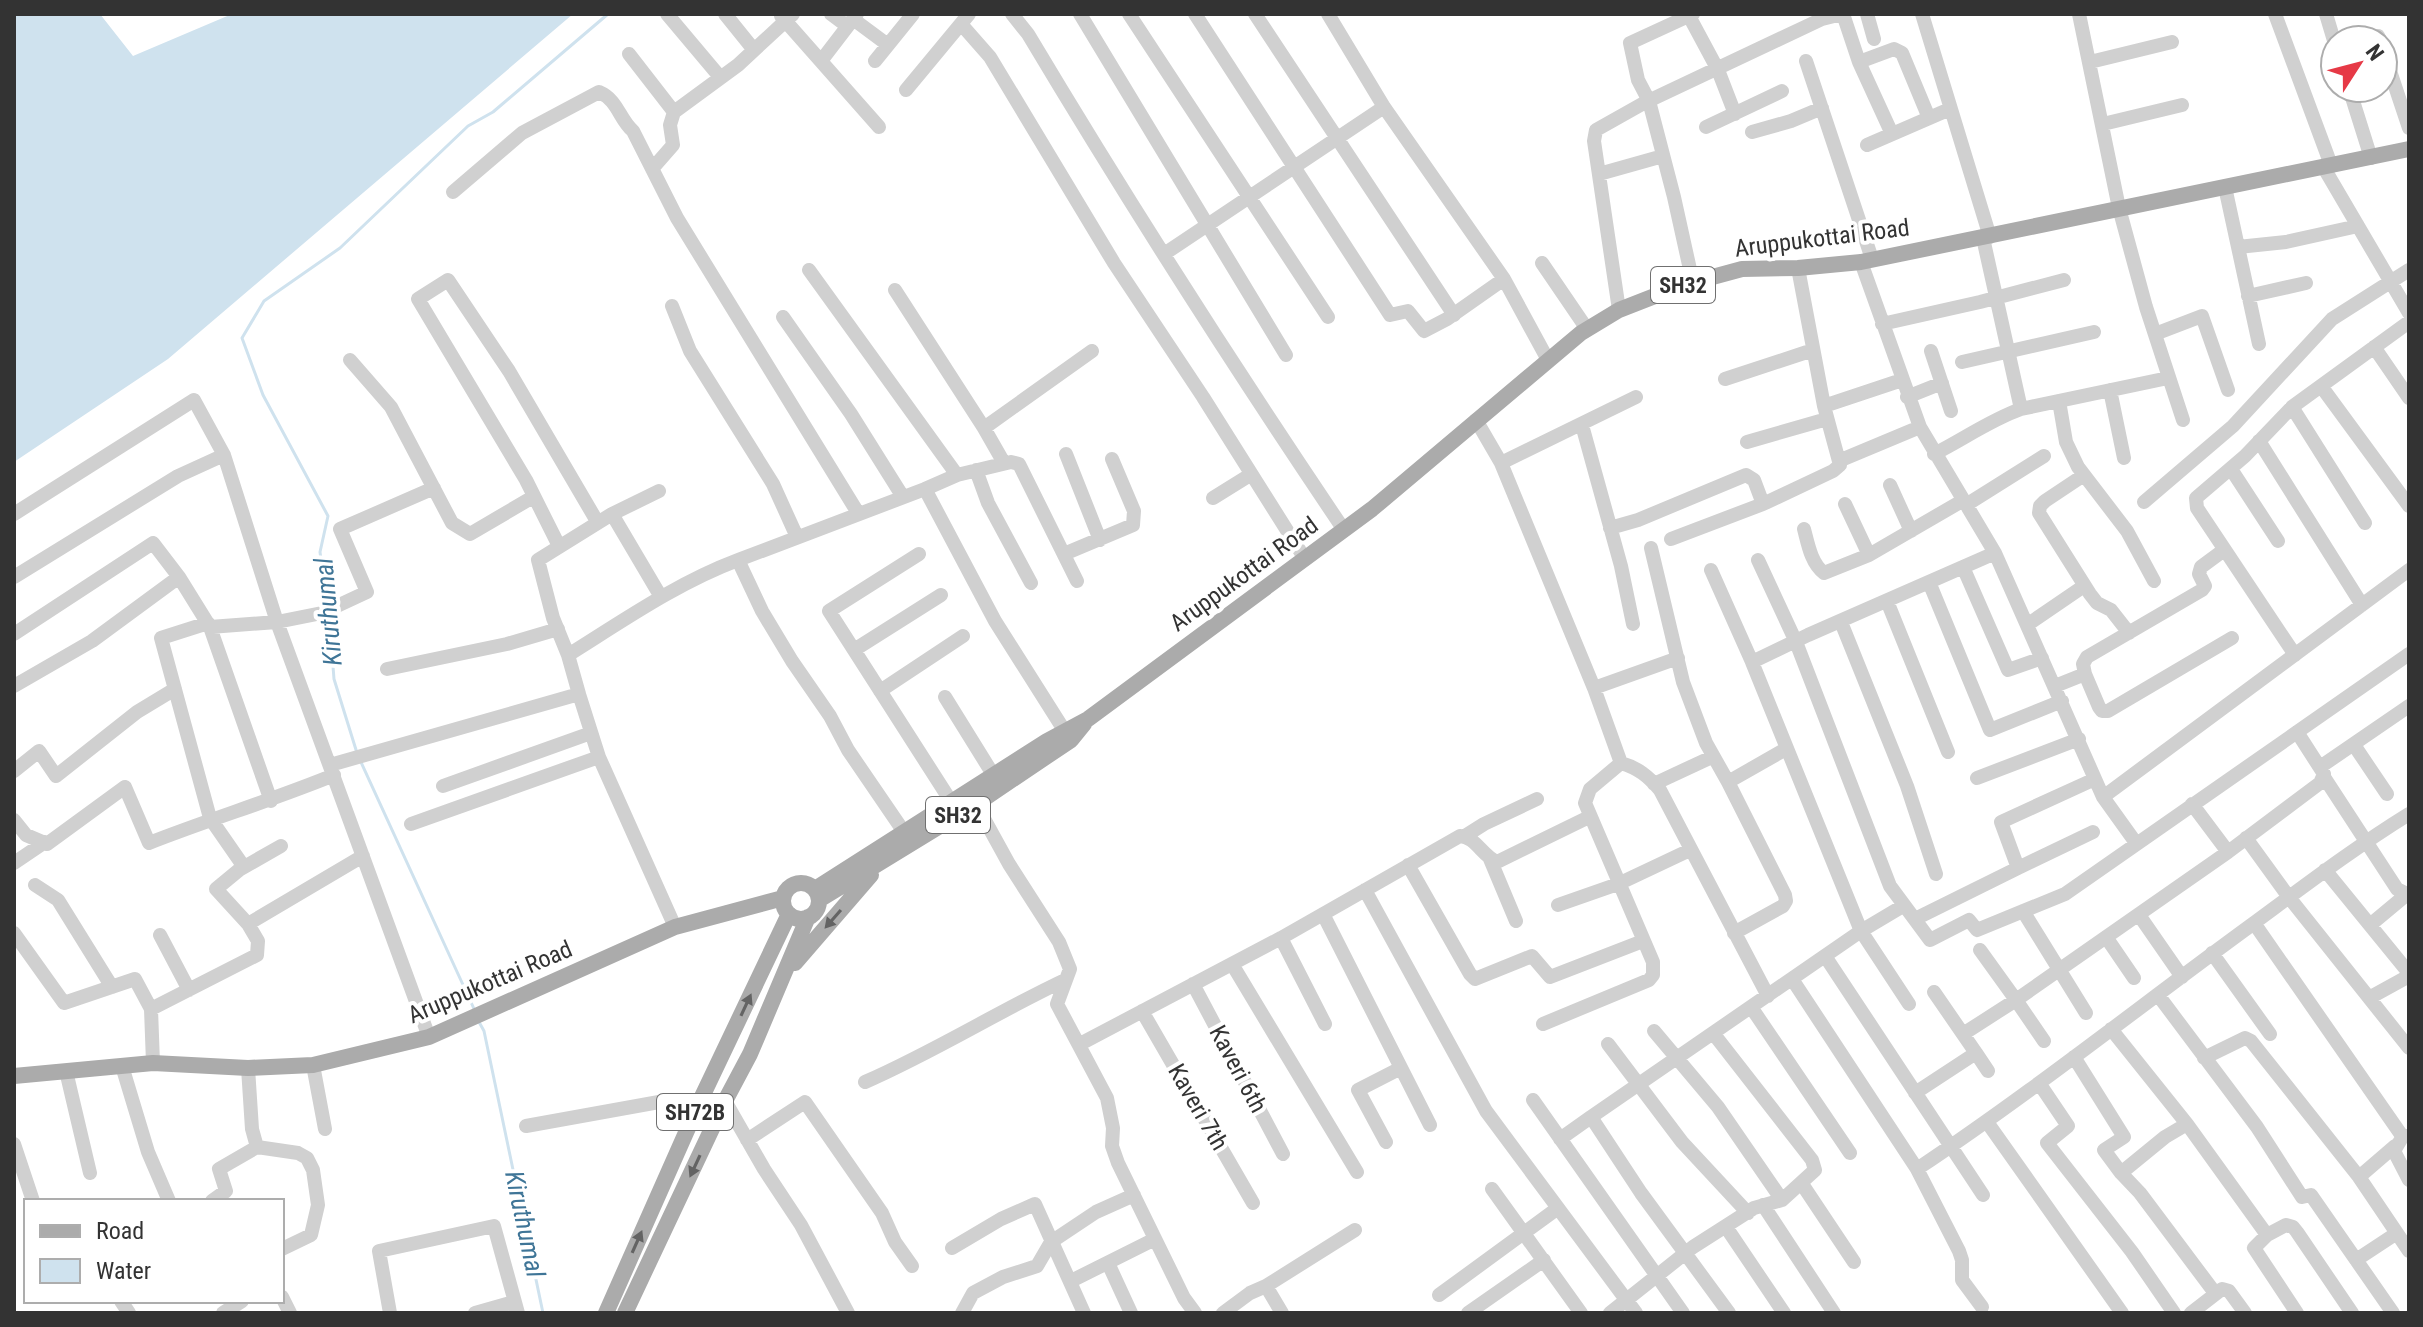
<svg xmlns="http://www.w3.org/2000/svg" width="2423" height="1327" font-family="'Roboto Condensed',sans-serif">
	<style>
		.water { fill: #cfe2ee }
		.lines { fill: none; stroke-linecap: round; stroke-linejoin: round }
		.stream { stroke: #cfe2ee; stroke-width: 3 }
		.minor { stroke: #d0d0d0; stroke-width: 14 }
		.major { stroke: #ababab; stroke-width: 16 }
		.oneway { fill: #636363 }
		.labels { text-anchor: middle; dominant-baseline: central; stroke-width: 8; stroke-linejoin: round; paint-order: stroke }
		.shield { fill: #fff; stroke: #707070; stroke-width: 2 }
		.shield-label { font-size: 22px; font-weight: bold; fill: #333 }
		.street-label { font-size: 24px; fill: #333; stroke: #fff }
		.water-label { font-size: 26px; font-style: italic; fill: #3f7597; stroke: #fff }
	</style>
	<rect width="100%" height="100%" fill="#fff"/>
	<!-- water -->
	<path class="water" d="M14 14H100L133 56 232 14H573L168 359 14 462Z"/>
	<g class="lines">
		<!-- stream -->
		<path class="stream" d="M327 605 320 552 328 516 263 395 242 338 264 301 340 248 468 126 493 112 608 14
			M329 616 334 679 357 753
			M360 760 475 1011
			M479 1022 484 1031 543 1313"/>
		<!-- minor -->
		<path class="minor" d="M667 14 720 77
			M725 14 754 50
			M831 14 847 26
			M1012 14 1028 34C1129 203 1234 367 1344 530
			M1080 14 1286 355
			M1129 14 1328 317
			M1195 14 1390 315 1408 311 1424 331 1447 319 1504 279
			M1255 14 1454 315
			M1328 14 1384 107 1504 279 1548 360
			M1693 14 1630 43 1638 80 1649 101 1674 197 1693 283
			M1843 14 1859 62
			M1867 14 1874 39
			M1922 14 1990 237
			M2079 14 2119 208 2146 307 2183 420
			M2275 14 2331 165
			M2326 14 2335 44
			M781 16 879 127
			M1689 16 1718 70 1735 114
			M853 19 888 45
			M961 24 990 57 1114 263 1203 397 1305 559
			M2378 36 2380 40
			M2383 50 2409 128
			M629 54 674 112
			M821 61 857 14
			M875 61 913 14
			M1806 61 1872 259
			M2090 62 2172 42
			M2349 88 2371 158
			M906 90 969 14
			M2103 124 2182 105
			M1706 127 1782 91
			M1752 132 1791 121 1822 108
			M1892 134 1859 62 1894 49 1902 53 1929 118
			M1867 145 1950 109
			M2324 168 2409 313
			M652 169 673 145 670 125 674 112 738 65 793 14
			M1599 174 1663 156
			M2225 187 2238 247 2286 242 2358 226
			M453 192 522 133 599 92C618 100 619 119 633 131L677 218 858 513
			M1983 238 2021 409 2168 378
			M2238 247 2259 344
			M1164 254 1384 107
			M1861 262 1920 427 1995 553 2103 797 2136 843
			M1542 263 1587 329
			M809 270 957 475
			M895 290 984 428 1004 463
			M2248 296 2306 283
			M672 306 690 351 773 484 797 537
			M1619 310 1594 141 1596 130 1644 103 1822 19 1842 14
			M783 317 851 414 903 497
			M1882 324 1980 302 2064 280
			M2155 334 2202 316 2228 390
			M2374 347 2409 398
			M1931 351 1951 411
			M350 360 391 407 452 523 470 534 533 497
			M1962 362 2094 332
			M1725 379 1813 350
			M2321 386 2409 506
			M2110 390 2124 458
			M1907 397 1942 383
			M2059 401 2066 442 2078 467 2127 531 2154 581
			M1824 406 1902 380
			M2292 407 2365 523
			M1476 420 1501 463 1594 688 1621 763C1638 768 1648 776 1660 790L1768 996
			M1582 425 1621 566 1633 624
			M984 428 1092 351
			M2259 441 2362 605
			M1747 442 1827 419
			M1066 454 1100 540
			M1934 454C1964 439 1990 420 2021 409
			M1841 460 1920 427
			M1501 463 1636 397
			M2231 469 2278 541
			M976 470 988 503 1031 583
			M2084 475 2045 501 2040 506 2039 513 2090 594 2097 603 2111 610 2129 633
			M1890 485 1911 531
			M925 489 957 475 1011 462 1019 464 1077 581
			M1213 498 1250 475
			M2144 502 2233 426 2332 319 2409 270
			M1845 504 1869 555
			M1966 505 2044 456
			M14 514 194 400 224 455
			M612 514 661 597
			M1610 528 1638 520 1746 475 1754 480 1763 504
			M1804 529C1808 544 1811 563 1824 573L1869 555 1962 501
			M1671 539 1763 504 1833 471 1840 465 1824 406 1798 268
			M559 546 526 480 418 299 448 280 509 371 598 523
			M1651 548 1683 682 1706 743 1728 782 1785 895 1786 901 1783 906 1734 933
			M919 554 829 611 952 803
			M1064 554 1133 525 1134 511 1112 459
			M1758 560 1796 642 1890 886 1930 940 1969 920 1977 930 2065 894 2409 654
			M1963 567 2008 670 2042 658
			M1711 570 1752 662 1861 931 1909 1004
			M14 577 178 476 224 455 277 622 322 613 367 592 340 529 434 488
			M1929 582 1990 730 2062 701
			M1887 601 1948 752
			M1841 622 1907 786 1936 874
			M208 623 161 638 210 818 244 867
			M2027 625 2084 586
			M210 627 271 801
			M14 634 153 543 179 577
			M854 650 941 595
			M568 655C624 620 677 583 738 560
			M2295 655 2197 508 2196 498 2245 456 2292 407 2409 322
			M1752 662 1808 635 1995 553
			M387 669 507 644 558 629
			M2085 674 2099 707 2102 711H2108L2232 638
			M14 686 92 641 179 577 210 627 277 622 429 1037
			M2055 686 2085 674 2083 664 2087 657 2202 590 2205 586 2199 574 2201 567 2224 550
			M1594 688 1678 658
			M880 691 963 636
			M579 694 568 655 553 618 538 560 612 514 659 491
			M945 697 994 776
			M2354 745 2387 794
			M330 765 579 694 599 757 675 927
			M2320 767 2409 706
			M14 771 39 751 56 776 137 712 175 689
			M2324 777 2397 889 2409 895
			M1977 778 2079 739
			M1728 782 1786 749
			M1654 784 1712 757
			M443 786 591 733
			M2103 797 2409 570
			M976 804 1009 864 1059 942 1070 969 1057 1004 1107 1098 1113 1128 1112 1146 1118 1163 1184 1298 1195 1313
			M2192 804 2228 852
			M14 820 26 835 47 844 125 787 149 843C210 819 273 800 334 775
			M411 824 599 757
			M904 832 848 750 830 716 792 661 762 611 738 560 925 489 995 621 1064 730
			M1465 836 1484 824 1537 799
			M2246 838 2288 896 2409 1048
			M1490 859 1516 921
			M14 863 45 842
			M1408 865 1470 974 1475 979 1532 956 1550 977 1643 941
			M2018 868 2093 832
			M2325 870 2409 973
			M35 885 58 900 112 987
			M1365 890 1486 1111 1636 1313
			M1558 905 1618 884 1690 850
			M2023 911 2086 1013
			M1323 914 1430 1125
			M2139 915 2182 977
			M1915 919 2018 868 2001 822 2095 779
			M2254 923 2400 1133 2403 1136H2409
			M248 924 363 856
			M2370 925 2406 895
			M14 933 64 1003 135 979 151 1009 153 1063
			M160 935 189 990
			M2106 937 2134 978
			M1281 938 1325 1024
			M1980 950 2016 1000 2228 852 2320 783 2324 774 2297 732
			M2212 953 2270 1034
			M1825 956 1983 1195
			M1232 964 1357 1172
			M1792 979 1917 1169C2031 1093 2139 1007 2250 926 2303 887 2354 848 2409 814
			M1193 984 1283 1154
			M2158 995 2257 1127 2302 1197 2311 1195 2393 1313
			M2369 998 2409 976
			M1751 1007 1850 1153
			M151 1009 257 955 258 941 248 924 216 889 239 870 281 846
			M1142 1011 1253 1203
			M1543 1024 1649 980 1653 975V962L1585 803 1590 789 1621 763
			M2111 1029 2187 1124 2267 1235
			M1654 1031 1718 1107 1782 1200
			M1963 1034 2016 1000 2044 1041
			M1080 1044 1281 938 1460 836C1476 837 1482 856 1497 862L1589 817
			M1608 1044 1682 1142 1748 1213
			M1976 1053 1988 1071
			M2074 1057 2124 1137 2104 1150 2121 1173
			M2204 1058 2245 1038 2251 1041 2359 1177 2409 1251
			M313 1065 325 1129
			M122 1066 148 1152 169 1201
			M248 1068 252 1129 257 1147
			M66 1071 90 1173
			M865 1082C934 1052 997 1012 1065 980
			M2039 1083 2068 1126 2047 1143 2132 1252 2174 1313
			M1915 1093 1976 1053 1934 992
			M1533 1100 1683 1313
			M1987 1122 2122 1313
			M2187 1124 2165 1137 2121 1173 2140 1193 2215 1293
			M526 1126 659 1102 725 1101 764 1169 801 1225 848 1313
			M2403 1136 2394 1151 2409 1180
			M1560 1139 1591 1117
			M747 1140 805 1102 882 1213 895 1242 912 1266
			M1386 1142 1358 1090 1401 1068
			M14 1144 33 1201
			M1917 1169 1959 1251 1962 1260V1280L1982 1307
			M2359 1177 2395 1146
			M1802 1184 1854 1262
			M1492 1189 1581 1313
			M212 1201 226 1191 219 1169 257 1147 298 1153 307 1158 313 1170 318 1205 311 1235 282 1249
			M1763 1205 1834 1313
			M1726 1227 1784 1313
			M952 1248 1001 1219 1035 1204 1084 1313
			M2356 1260 2397 1233
			M1108 1263 1131 1313
			M1071 1281 1155 1239
			M1266 1286 1282 1313
			M1439 1295 1558 1208
			M282 1297 290 1313
			M121 1301 129 1313
			M223 1313 242 1301
			M390 1313 379 1251 494 1226 518 1313
			M475 1313 514 1302
			M962 1313 973 1293 1003 1277 1037 1266 1051 1242 1096 1212 1134 1195
			M1223 1313 1250 1293 1266 1286 1355 1230
			M1468 1313 1544 1260
			M1610 1313 1693 1247 1754 1208 1782 1200 1815 1170 1812 1160 1713 1033
			M1729 1313 1641 1193 1591 1117 1861 931 1903 906
			M2191 1313 2222 1289 2229 1291 2245 1313
			M2297 1313 2254 1248 2267 1235 2286 1225 2293 1227 2297 1232 2352 1313"/>
		<!-- major -->
		<path class="major" d="M783 901a18 18 0 1 1 36 0a18 18 0 1 1-36 0Z
			M815 889 1047 741 1088 719 1372 509 1581 333 1619 310 1683 285 1742 269 1798 268 1861 262 2409 149
			M819 900 976 804 1071 740 1084 724
			M795 963 871 875
			M14 1076 153 1063 248 1068 313 1065 429 1037 675 927 783 898
			M606 1313 700 1101 789 914
			M625 1313 725 1101 750 1054 808 917"/>
	</g>
	<!-- one-way arrows -->
	<defs><path id="oneway-solid" d="M-6-.8H1V-3.2L6.5 0L1 3.2V.8H-6Z" transform="scale(2)"/></defs>
	<g class="oneway">
		<use href="#oneway-solid" transform="translate(833 919) rotate(131)"/>
		<use href="#oneway-solid" transform="translate(746 1005) rotate(-65)"/>
		<use href="#oneway-solid" transform="translate(695 1166) rotate(115)"/>
		<use href="#oneway-solid" transform="translate(637 1242) rotate(-66)"/>
	</g>
	<g class="labels">
		<!-- shield labels -->
		<g class="shield">
			<rect x="1651" y="267" width="64" height="36" rx="6"/>
			<rect x="926" y="797" width="64" height="36" rx="6"/>
			<rect x="657" y="1094" width="76" height="36" rx="6"/>
		</g>
		<g class="shield-label">
			<text x="1683" y="285">SH32</text>
			<text x="958" y="815">SH32</text>
			<text x="695" y="1112">SH72B</text>
		</g>
		<!-- street labels -->
		<g class="street-label">
			<text transform="translate(1822 238) rotate(-7)">Aruppukottai Road</text>
			<text transform="translate(1244 574) rotate(-36)">Aruppukottai Road</text>
			<text transform="translate(490 982) rotate(-23)">Aruppukottai Road</text>
			<text transform="translate(1238 1069) rotate(62)">Kaveri 6th</text>
			<text transform="translate(1198 1107) rotate(60)">Kaveri 7th</text>
		</g>
		<!-- water labels -->
		<g class="water-label">
			<text transform="translate(328 612) rotate(-95)">Kiruthumal</text>
			<text transform="translate(525 1224) rotate(78)">Kiruthumal</text>
		</g>
	</g>
	<!-- border -->
	<rect width="2423" height="1327" fill="none" stroke="#333333" stroke-width="32"/>
	<!-- legend -->
	<rect x="24" y="1199" width="260" height="104" fill="#ffffff" stroke="#adadad" stroke-width="2"/>
	<rect x="40" y="1225" width="40" height="12" fill="#ababab" stroke="#adadad" stroke-width="2"/>
	<text x="96" y="1239" font-size="24" fill="#333333">Road</text>
	<rect x="40" y="1259" width="40" height="24" fill="#cfe2ee" stroke="#adadad" stroke-width="2"/>
	<text x="96" y="1279" font-size="24" fill="#333333">Water</text>
	<!-- north arrow -->
	<g transform="translate(2359 64) rotate(54)"><circle r="38" fill="#ffffff" stroke="#adadad" stroke-width="2"/>
	<path d="M0-6L14 30L0 20L-14 30Z" fill="#e63946"/>
	<text y="-12" font-size="22" font-weight="bold" text-anchor="middle" fill="#333333">N</text>
	</g>
</svg>
